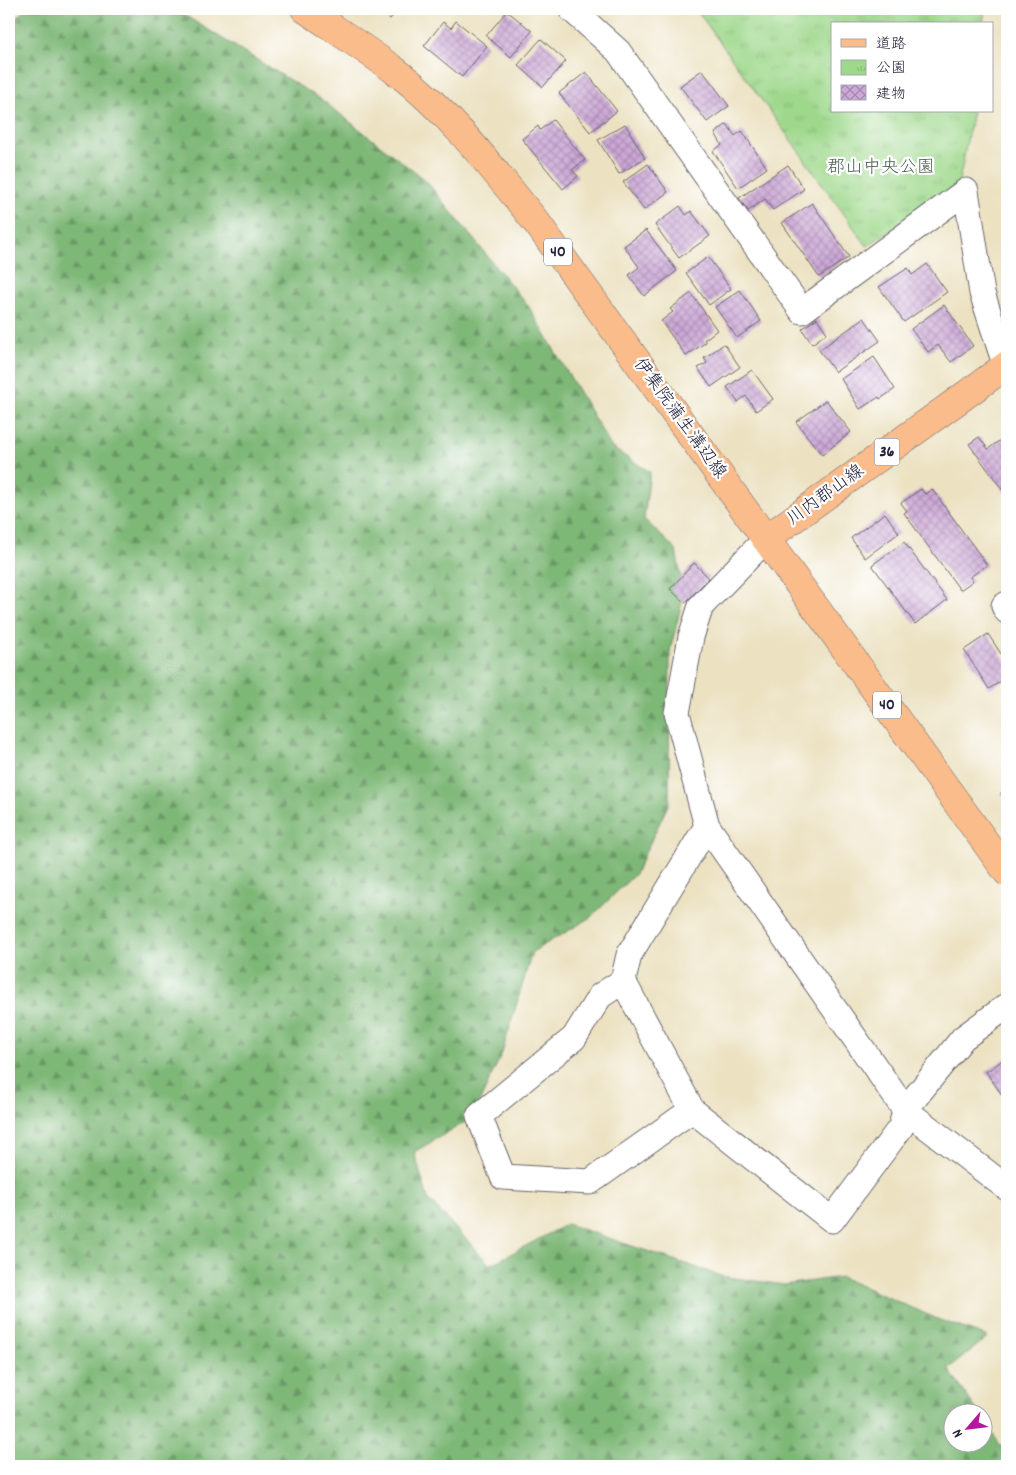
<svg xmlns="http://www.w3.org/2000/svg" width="1016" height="1475" font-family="Dekko,'Klee One',sans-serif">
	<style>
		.forest { fill: url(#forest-firs); stroke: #506d59 }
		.park { fill: url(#park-tufts); stroke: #607d63 }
		.building { fill: url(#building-cross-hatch) }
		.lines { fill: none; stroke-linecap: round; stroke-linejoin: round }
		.minor-casing { stroke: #69656a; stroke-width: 27 }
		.primary-casing { stroke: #69656a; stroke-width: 29 }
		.minor { stroke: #fff; stroke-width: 25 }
		.primary { stroke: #fabc8b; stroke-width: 28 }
		.labels { text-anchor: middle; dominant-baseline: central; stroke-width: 4.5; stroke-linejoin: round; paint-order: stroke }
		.shield { fill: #fff; stroke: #646476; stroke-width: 1 }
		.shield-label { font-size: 16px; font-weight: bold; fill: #22223b }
		.park-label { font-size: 18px; fill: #4d6257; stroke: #fff }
		.street-label { font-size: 18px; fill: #22223b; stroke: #fff }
	</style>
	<defs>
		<pattern id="forest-firs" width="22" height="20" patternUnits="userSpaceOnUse" patternTransform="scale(1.25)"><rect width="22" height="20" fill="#7eb877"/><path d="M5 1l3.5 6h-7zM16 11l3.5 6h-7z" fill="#679563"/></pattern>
		<pattern id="park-tufts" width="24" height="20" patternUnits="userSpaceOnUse" patternTransform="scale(1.25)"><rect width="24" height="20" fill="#9ed88b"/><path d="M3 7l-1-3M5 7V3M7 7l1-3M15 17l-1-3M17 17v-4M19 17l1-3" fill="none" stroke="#88b979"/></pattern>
		<pattern id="building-cross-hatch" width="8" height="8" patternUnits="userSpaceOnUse" patternTransform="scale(1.25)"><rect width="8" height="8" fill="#cca8d6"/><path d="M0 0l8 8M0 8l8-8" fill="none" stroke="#a588af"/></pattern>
	</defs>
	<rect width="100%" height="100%" fill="#fff"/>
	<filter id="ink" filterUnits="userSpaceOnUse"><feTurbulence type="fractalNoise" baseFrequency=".02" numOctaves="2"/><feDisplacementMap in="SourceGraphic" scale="10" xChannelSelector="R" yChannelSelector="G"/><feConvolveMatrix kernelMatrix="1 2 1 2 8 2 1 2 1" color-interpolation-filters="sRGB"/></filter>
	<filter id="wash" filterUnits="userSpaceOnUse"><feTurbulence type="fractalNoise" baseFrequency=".0096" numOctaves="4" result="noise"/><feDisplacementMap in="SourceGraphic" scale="20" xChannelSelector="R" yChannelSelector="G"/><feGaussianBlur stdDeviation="1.12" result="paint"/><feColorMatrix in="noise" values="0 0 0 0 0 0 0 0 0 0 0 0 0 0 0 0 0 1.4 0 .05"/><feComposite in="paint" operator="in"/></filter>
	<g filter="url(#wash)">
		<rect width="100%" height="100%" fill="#ece2c2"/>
		<!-- forest -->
		<path class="forest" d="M27 9H171L181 13 322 100 426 181 529 307 612 448 650 472 644 519 676 550 684 594 670 651 669 803 635 874 590 918 532 952 502 1053 472 1118 414 1152 428 1199 490 1265 567 1224 721 1276 784 1285 841 1277 940 1320 988 1337 948 1369 978 1412H954V1442H984V1421L1007 1455V1466H9V23Z"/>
		<!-- park -->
		<path class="park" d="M696 9H985L983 24H832V111H973L958 186 867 246Z"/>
		<g id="blocks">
			<!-- building -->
			<path class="building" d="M378 9H399L390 19Z
				M507 11 532 31 511 57 486 36Z
				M456 21 487 46 462 77 424 46 443 22 451 28Z
				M541 39 566 61 543 87 518 65Z
				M702 70 729 106 707 122 680 86Z
				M586 72 617 111 590 132 559 93Z
				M553 120 585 160 572 170 578 176 563 189 522 139 538 126 540 130Z
				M625 124 645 158 619 174 598 140Z
				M727 124 735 136 742 131 767 168 738 188 713 151 722 145 715 133Z
				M648 164 668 192 644 210 623 182Z
				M788 165 804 189 773 210 765 199 748 211 739 198Z
				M812 203 849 257 819 277 782 223Z
				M680 206 686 215 691 211 710 236 679 258 655 225Z
				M646 230 677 271 644 296 629 275 639 267 624 246Z
				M708 257 731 289 709 305 686 273Z
				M927 264 947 292 904 322 879 287 908 268 912 275Z
				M740 290 761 321 737 338 715 307Z
				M691 293 717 330 704 340 706 342 686 356 661 321 673 312 670 309Z
				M944 305 973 346 951 362 938 345 928 352 911 329Z
				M817 318 827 333 812 344 802 329Z
				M864 318 880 341 835 372 819 350Z
				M724 344 740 367 711 387 698 368 707 363 704 358Z
				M874 357 895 389 880 399 879 397 860 409 841 379Z
				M752 370 773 399 756 411 746 396 738 402 727 387Z
				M826 400 851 432 822 455 796 422Z
				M1007 435V496L969 444 979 437 988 449Z
				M921 489 925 494 932 489 987 565 970 577 973 581 960 590 904 513 907 511 901 503Z
				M885 513 899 533 865 558 851 538Z
				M904 542 947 600 915 624 872 565Z
				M694 563 709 578 685 603 670 589Z
				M988 634 1007 663V677L989 689 964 650Z
				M1007 789V801L1001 793Z
				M1007 1057V1102L986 1072Z"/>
		</g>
	</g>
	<g filter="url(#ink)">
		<use href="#blocks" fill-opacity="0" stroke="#69656a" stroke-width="1"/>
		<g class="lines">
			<defs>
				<path id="minor" d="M571 9 618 51 802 311 966 191 982 293 1007 370
					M767 538 701 606 691 637 677 713 707 826 905 1110 1007 1188
					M1007 604 1004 606 1007 611
					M707 826 629 955 623 981 692 1110 832 1220 901 1127 905 1110 963 1038 1007 1006
					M623 981 600 996 574 1038 479 1116 503 1177 590 1182 692 1110"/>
				<path id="primary" d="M305 9C336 30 367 50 397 72 451 114 494 170 537 223L1007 872
					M767 538 1007 365"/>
			</defs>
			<!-- minor casing -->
			<use href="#minor" class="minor-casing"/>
			<!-- primary casing -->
			<use href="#primary" class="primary-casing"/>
			<!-- minor -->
			<use href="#minor" class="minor"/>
			<!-- primary -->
			<use href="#primary" class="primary"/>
		</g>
	</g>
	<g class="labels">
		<!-- shield labels -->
		<g class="shield">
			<rect x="544" y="238.5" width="28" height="27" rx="4"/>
			<rect x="874.5" y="438.5" width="25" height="27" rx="4"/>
			<rect x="873" y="691.5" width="28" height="27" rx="4"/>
		</g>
		<g class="shield-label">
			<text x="558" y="252">40</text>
			<text x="887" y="452">36</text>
			<text x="887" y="705">40</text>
		</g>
		<!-- park labels -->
		<g class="park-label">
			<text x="881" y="168">郡山中央公園</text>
		</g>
		<!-- street labels -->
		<g class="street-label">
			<text transform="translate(679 419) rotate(54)">伊集院蒲生溝辺線</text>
			<text transform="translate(826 496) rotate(-36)">川内郡山線</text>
		</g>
	</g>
	<!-- margin -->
	<rect width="1016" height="1475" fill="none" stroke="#fff" stroke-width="30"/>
	<!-- legend -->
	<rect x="831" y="22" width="162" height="90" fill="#ffffff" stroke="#a7a7b1"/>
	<rect x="841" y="39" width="25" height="8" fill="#fabc8b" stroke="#a7a7b1"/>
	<text x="876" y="48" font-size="15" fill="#22223b">道路</text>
	<rect x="841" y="60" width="25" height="15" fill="url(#park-tufts)" stroke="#a7a7b1"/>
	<text x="876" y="72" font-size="15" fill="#22223b">公園</text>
	<rect x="841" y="85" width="25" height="15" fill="url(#building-cross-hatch)" stroke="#a7a7b1"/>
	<text x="876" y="98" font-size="15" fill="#22223b">建物</text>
	<!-- north arrow -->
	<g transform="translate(968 1428) rotate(242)"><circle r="24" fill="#ffffff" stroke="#a7a7b1"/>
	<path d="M0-4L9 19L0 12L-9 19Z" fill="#b5179e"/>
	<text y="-8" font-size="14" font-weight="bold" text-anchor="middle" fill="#22223b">N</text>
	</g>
</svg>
